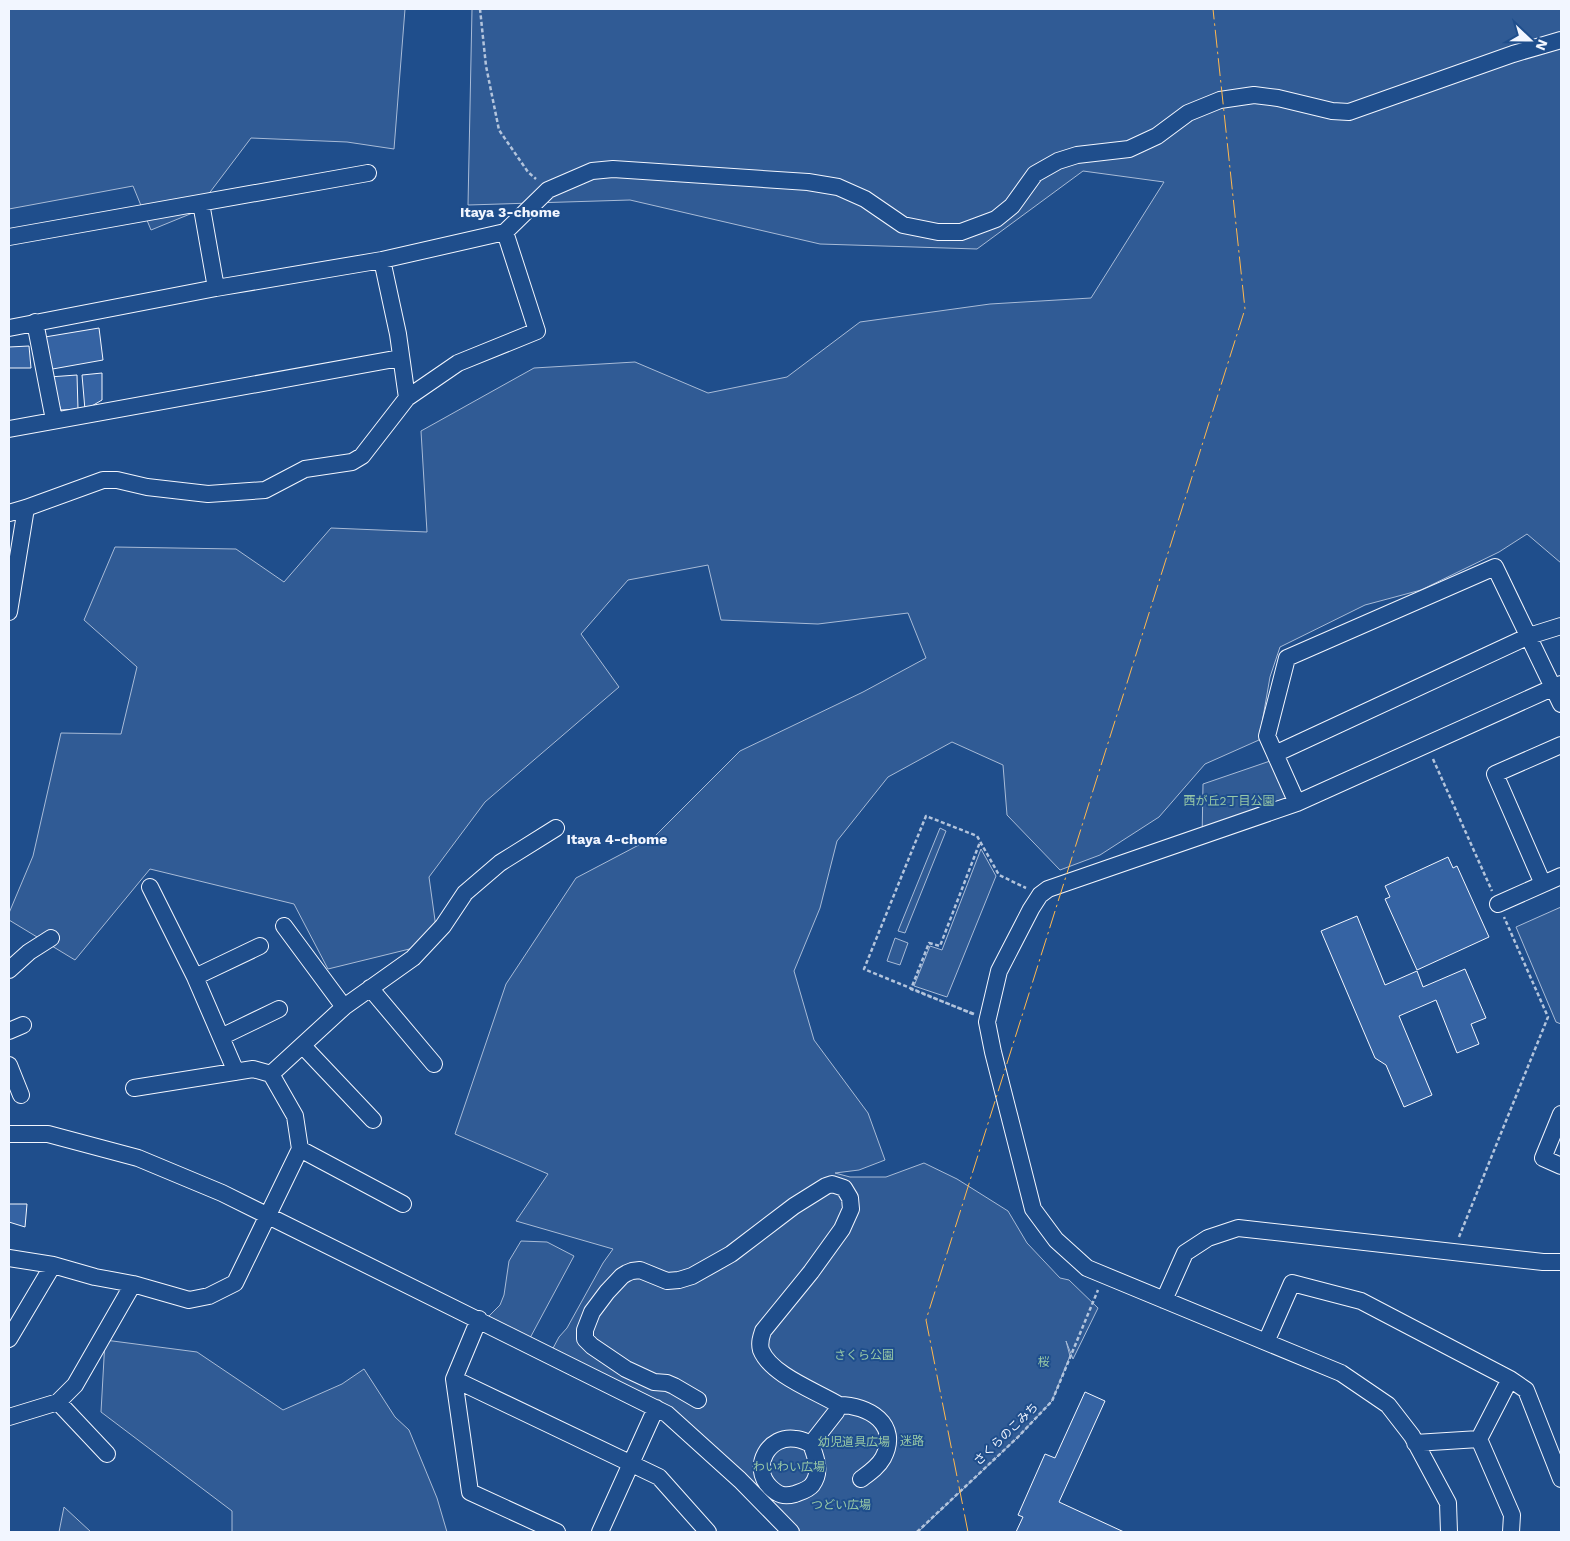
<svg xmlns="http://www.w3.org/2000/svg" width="1570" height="1541" font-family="'Work Sans','Noto Sans JP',sans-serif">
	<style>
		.built { fill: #305b95; stroke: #a8bbd7 }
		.building { fill: #3563a3; stroke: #f2f6ff }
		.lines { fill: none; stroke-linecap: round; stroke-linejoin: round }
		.minor-casing { stroke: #f2f6ff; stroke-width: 18 }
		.path { stroke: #b3c4dc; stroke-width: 2.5; stroke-dasharray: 4 2.5; stroke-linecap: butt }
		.minor { stroke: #1f4e8c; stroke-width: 16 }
		.power { stroke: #ffb74d; stroke-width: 1; stroke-dasharray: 18 4 2.5 4; stroke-linecap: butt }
		.labels { text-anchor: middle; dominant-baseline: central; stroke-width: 4; stroke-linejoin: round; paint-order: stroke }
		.park-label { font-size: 12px; fill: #97c8a6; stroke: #1f4e8c }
		.street-label { font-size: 12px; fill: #f2f6ff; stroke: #1f4e8c }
		.neighbourhood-label { font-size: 14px; font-weight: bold; fill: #f2f6ff; stroke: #1f4e8c }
	</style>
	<rect width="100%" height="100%" fill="#1f4e8c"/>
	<!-- built -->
	<path class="built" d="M9 9H405L394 149 347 142 251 138 195 212 151 230 133 186 9 209Z
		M472 9H1561V563L1527 534 1499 552 1421 590 1365 605 1280 647 1270 677 1259 740 1205 764 1159 817 1100 855 1060 870 1007 815 1003 765 952 742 888 777 837 841 820 908 794 971 814 1040 868 1113 885 1160 859 1170 835 1173 850 1177H886L924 1163 957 1179 1008 1211 1027 1243 1060 1278 1069 1280 1098 1308 1073 1359 1066 1341 1070 1356 1052 1401 1018 1437 918 1532H794L693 1437 552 1350 559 1337 567 1328 603 1263 613 1249 516 1221 548 1174 455 1134 506 984 576 878 654 837 740 751 863 692 926 658 908 613 818 624 721 620 708 565 628 580 581 634 619 687 485 802 429 877 438 942 328 969 294 904 150 869 75 960 9 920V913L33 856 61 733 121 734 137 667 84 620 115 547 236 549 284 582 331 528 427 532 421 431 534 368 635 362 708 393 787 377 860 322 990 304 1091 298 1164 182 1083 171 977 249 820 244 630 200 468 205Z
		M1273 760 1290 801 1202 841 1203 784Z
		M940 828 946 831 905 933 898 931Z
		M981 849 996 876 947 997 914 986 930 946 942 950Z
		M1561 907V1024L1556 1022 1516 927Z
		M895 938 908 943 900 965 887 961Z
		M521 1241 547 1242 574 1256 530 1338 487 1318 500 1305 504 1295 509 1261Z
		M105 1340 197 1352 283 1410 342 1384 364 1369 395 1417 409 1430 437 1498 447 1532H232V1511L101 1412Z
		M64 1507 91 1532H59Z"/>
	<!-- building -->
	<path class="building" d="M99 328 103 360 47 370 45 337Z
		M29 346 31 368H9V347Z
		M102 373V400L85 410 82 375Z
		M77 375 78 409 61 410 49 377Z
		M1448 857 1453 868 1457 866 1489 937 1417 970 1385 899 1390 897 1385 886Z
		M1357 916 1385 985 1417 971 1423 987 1465 969 1486 1018 1471 1024 1479 1044 1457 1053 1436 1000 1399 1016 1432 1095 1404 1107 1386 1065 1375 1058 1321 931Z
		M9 1204H27L25 1227 9 1222Z
		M1085 1392 1105 1401 1059 1502 1124 1532H1016L1023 1517 1018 1515 1045 1454 1055 1458Z"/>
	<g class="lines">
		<defs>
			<path id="minor" d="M201 203 216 288
				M9 237 368 173
				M382 260 398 334 407 398
				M35 322 54 420
				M9 328 216 288 382 260 505 232 548 190 592 171 613 169 808 182 838 187 865 199 903 225 938 232H961L996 219 1012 206 1035 174 1058 161 1077 155 1129 149 1157 136 1188 113 1220 100 1254 95 1278 98 1332 111 1349 112 1513 54 1561 40
				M9 429 400 358
				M9 513 26 508 103 480H117L147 487 208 494 265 490 305 469 352 462 362 456 407 398 458 363 537 331 505 232
				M9 612 26 508
				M1275 754 1529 636 1561 626
				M1297 803 1267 736 1287 658 1495 567 1561 704
				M1543 884 1495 774 1561 745
				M150 887 195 977 236 1072
				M1498 904 1561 876
				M284 926 344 1007
				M9 970 29 952 51 938
				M195 977 260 946
				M370 988 434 1064
				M9 1031 23 1025
				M221 1037 279 1009
				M303 1046 373 1120
				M9 1065 21 1095
				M134 1088 253 1069 271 1074 344 1007 413 958 443 926 465 893 500 863 556 828
				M1561 1114 1543 1158 1561 1166
				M9 1134H48L138 1158 222 1193 667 1414 740 1480 791 1532
				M300 1149 403 1204
				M9 1258 53 1265 95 1277 133 1284 189 1300 209 1296 235 1283 300 1149 295 1116 271 1074
				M1164 1300 1185 1253 1208 1238 1238 1228 1543 1262H1561
				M479 1319 454 1379 470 1492 557 1532
				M9 1339 53 1265
				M1266 1342 1292 1283 1361 1301 1510 1379 1526 1390 1561 1479
				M454 1379 659 1477 708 1532
				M698 1400 674 1386 667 1383 654 1382 626 1369 592 1346 585 1339V1330L592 1312 607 1292 622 1276 627 1273 632 1271 640 1270 667 1281 679 1280 692 1276 731 1254 794 1206 826 1186 832 1184 844 1188 850 1198 851 1209 842 1229 811 1272 763 1331C761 1337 759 1343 761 1350 771 1375 816 1391 839 1405 868 1405 901 1424 883 1458 878 1467 869 1473 861 1479
				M58 1402 107 1454
				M9 1417 58 1402 75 1385 133 1284
				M1479 1439 1512 1515 1511 1532
				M1415 1443 1479 1439 1510 1379
				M811 1444C816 1458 822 1472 812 1485 808 1490 800 1492 795 1494 784 1497 778 1495 770 1487 750 1467 769 1434 796 1439 801 1439 806 1442 811 1444L836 1412 839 1405
				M600 1532 656 1408
				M1449 1532 1448 1503 1412 1436 1388 1405 1341 1373 1087 1268 1056 1240 1033 1209 993 1052 987 1022 999 971 1031 909 1040 895 1048 889 1297 803 1561 684"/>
		</defs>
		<!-- minor casing -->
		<use href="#minor" class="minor-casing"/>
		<!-- path -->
		<path class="path" d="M480 9 486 66 499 130 528 172 536 179
			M1433 759 1492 891
			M973 1014 864 969 926 816 977 836 999 875 1026 888
			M974 1014 911 989 929 943 940 946 980 842
			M1459 1237 1548 1017 1504 917
			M917 1532 1018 1437 1052 1401 1098 1290"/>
		<!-- minor -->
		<use href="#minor" class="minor"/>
		<!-- power -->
		<path class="power" d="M968 1532 926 1320 1245 309 1213 9"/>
	</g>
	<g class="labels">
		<!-- park labels -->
		<g class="park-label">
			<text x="1229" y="801">西が丘2丁目公園</text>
			<text x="864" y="1355">さくら公園</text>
			<text x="1044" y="1362">桜</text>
			<text x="912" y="1441">迷路</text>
			<text x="854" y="1442">幼児道具広場</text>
			<text x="789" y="1467">わいわい広場</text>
			<text x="841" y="1505">つどい広場</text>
		</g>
		<!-- street labels -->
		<g class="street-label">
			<text transform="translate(1006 1434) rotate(-44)">さくらのこみち</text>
		</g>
		<!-- neighbourhood labels -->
		<g class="neighbourhood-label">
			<text x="510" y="212">Itaya 3-chome</text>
			<text x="617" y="839">Itaya 4-chome</text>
		</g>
	</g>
	<!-- border -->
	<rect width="1570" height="1541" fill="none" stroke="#f2f6ff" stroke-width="20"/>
	<!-- north arrow -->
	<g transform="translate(1530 40) rotate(112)" stroke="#1f4e8c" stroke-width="4" paint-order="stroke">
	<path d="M0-4L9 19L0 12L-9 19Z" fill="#f2f6ff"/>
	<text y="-8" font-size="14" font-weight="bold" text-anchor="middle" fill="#f2f6ff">N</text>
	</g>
</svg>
